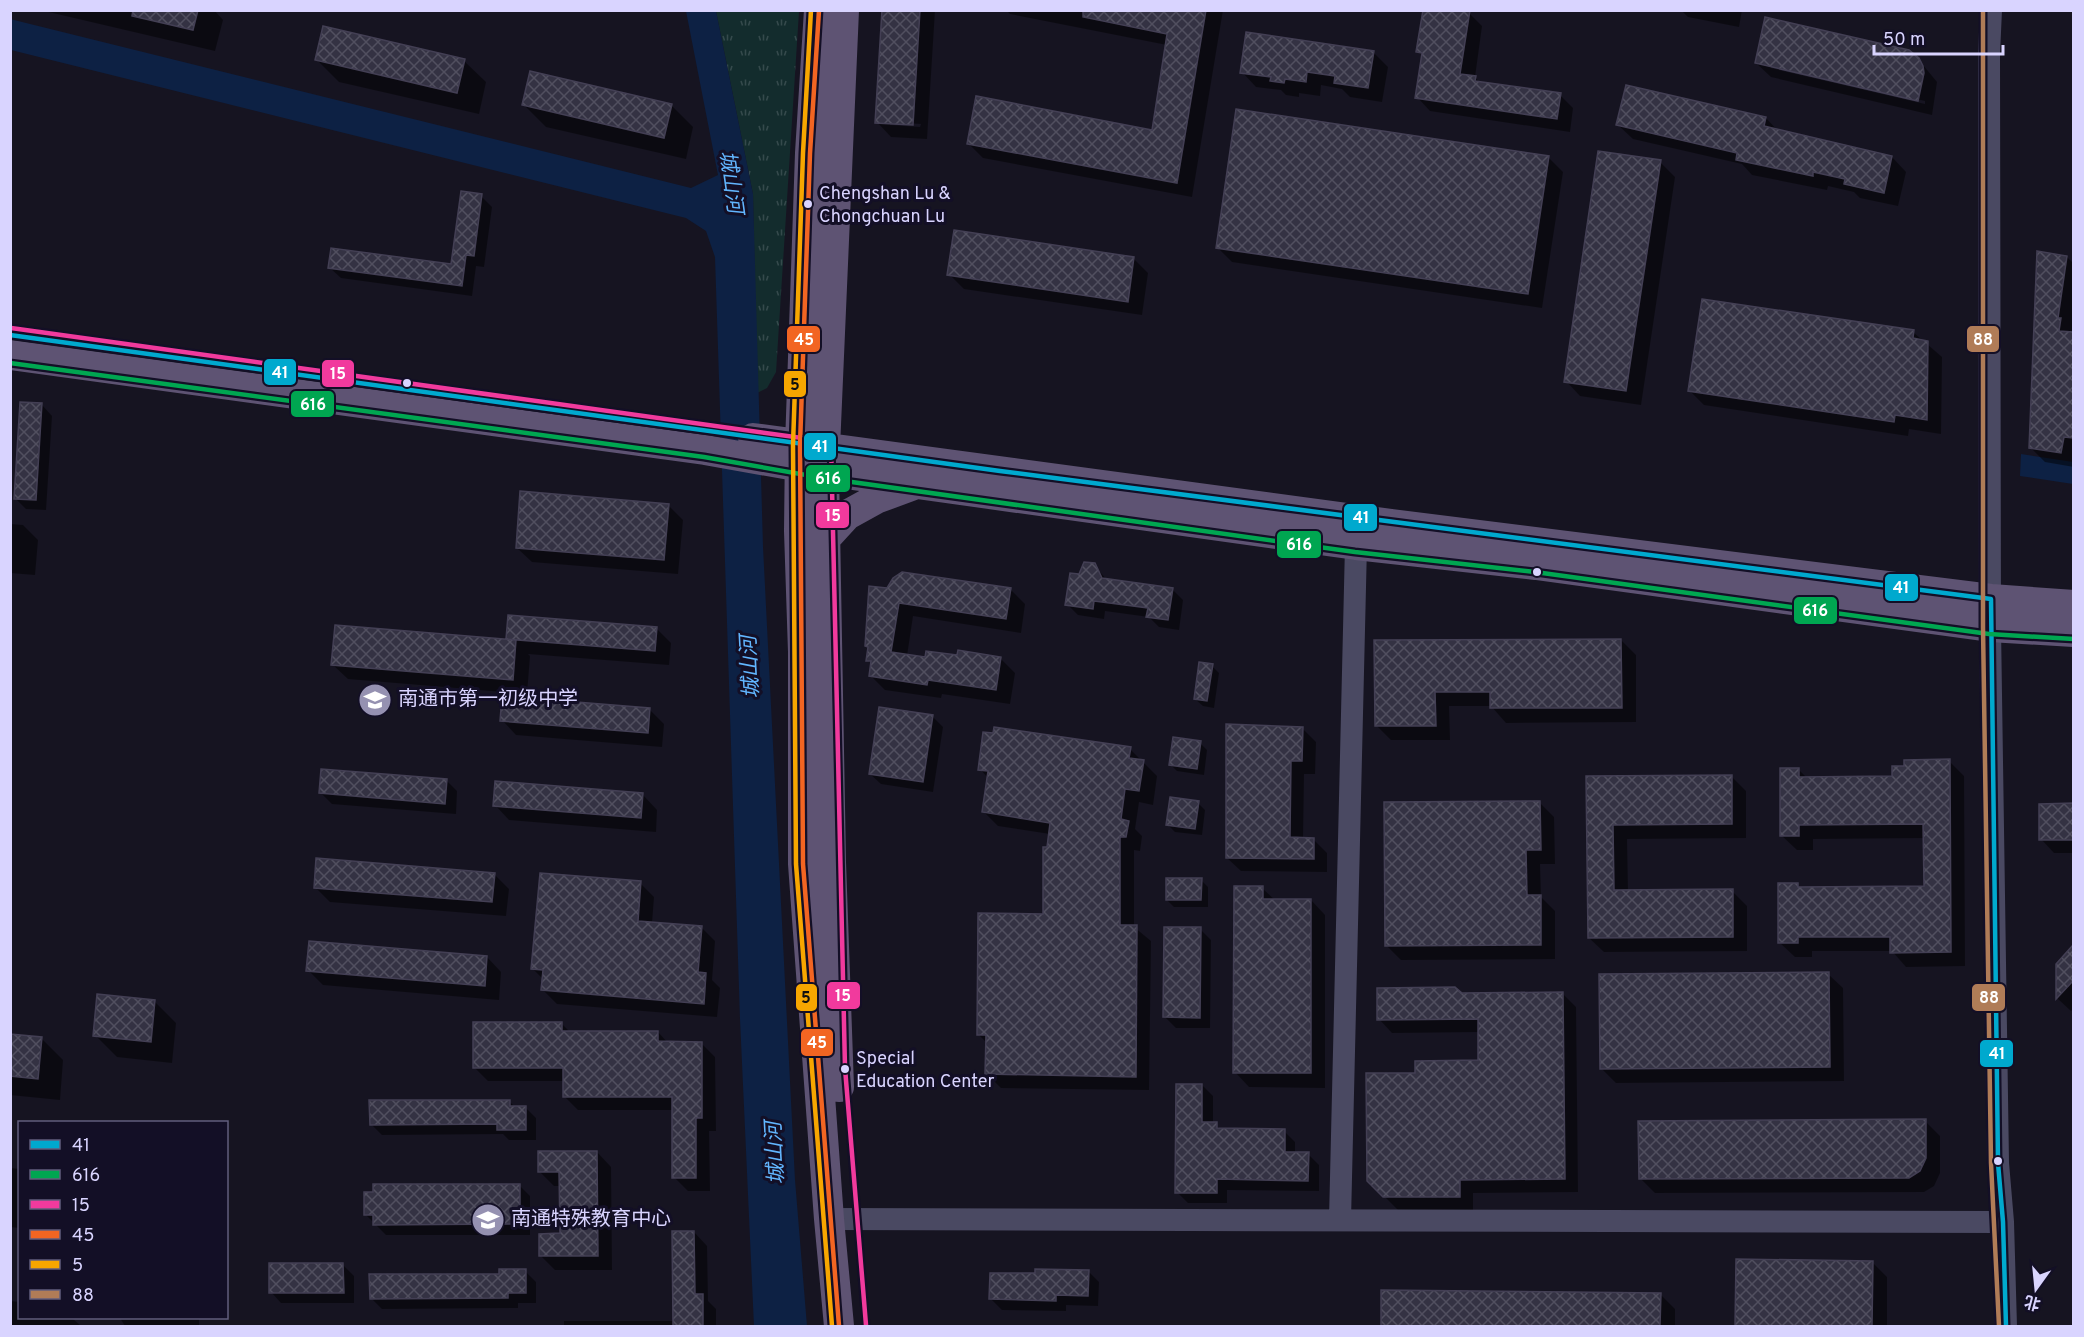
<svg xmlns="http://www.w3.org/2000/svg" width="2084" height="1337" font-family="Overpass,'Noto Sans SC',sans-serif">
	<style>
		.grass { fill: url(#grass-tufts) }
		.water { fill: #0d2144 }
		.shadow { fill: #0007; fill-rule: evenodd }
		.building { fill: url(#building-cross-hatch); stroke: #433f54; stroke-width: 1.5 }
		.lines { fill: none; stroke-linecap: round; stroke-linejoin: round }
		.minor { stroke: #4a4962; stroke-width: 22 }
		.major { stroke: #5e5373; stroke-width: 30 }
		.bus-1-casing { stroke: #130f26; stroke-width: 9 }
		.bus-2-casing { stroke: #130f26; stroke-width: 9 }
		.bus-3-casing { stroke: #130f26; stroke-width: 9 }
		.bus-4-casing { stroke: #130f26; stroke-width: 9 }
		.bus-5-casing { stroke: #130f26; stroke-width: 9 }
		.bus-6-casing { stroke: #130f26; stroke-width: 9 }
		.bus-1 { stroke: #00a9ce; stroke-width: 4.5 }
		.bus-2 { stroke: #00a651; stroke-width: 4.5 }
		.bus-3 { stroke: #f13a9d; stroke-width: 4.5 }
		.bus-4 { stroke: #f26522; stroke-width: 4.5 }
		.bus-5 { stroke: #f7a600; stroke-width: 4.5 }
		.bus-6 { stroke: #b07c57; stroke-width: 4.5 }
		.bus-dot { fill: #d9d4ff; stroke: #130f26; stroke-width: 2 }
		.labels { text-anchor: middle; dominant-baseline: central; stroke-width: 6; stroke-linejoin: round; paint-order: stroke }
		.bus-label { font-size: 18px; fill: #d9d4ff; stroke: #130f26; text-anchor: start }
		.poi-label { font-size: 20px; fill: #d9d4ff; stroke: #130f26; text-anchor: start }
		.water-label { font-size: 21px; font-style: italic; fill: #62b6ff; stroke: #130f26 }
		.line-badge { stroke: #130f26; stroke-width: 2 }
		.badge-label { font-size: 16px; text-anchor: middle; font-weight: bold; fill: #fff }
		.pale-badge-label { font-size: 16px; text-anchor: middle; font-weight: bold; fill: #111 }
	</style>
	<defs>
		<pattern id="grass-tufts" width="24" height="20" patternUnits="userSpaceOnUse" patternTransform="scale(1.5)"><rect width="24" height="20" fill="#132c2d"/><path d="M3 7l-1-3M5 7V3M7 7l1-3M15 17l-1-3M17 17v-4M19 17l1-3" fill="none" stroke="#354a4c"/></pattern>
		<pattern id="building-cross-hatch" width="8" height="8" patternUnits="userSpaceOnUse" patternTransform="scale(1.5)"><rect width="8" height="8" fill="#343243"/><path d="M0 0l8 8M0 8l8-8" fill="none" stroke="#514f5f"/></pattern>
	</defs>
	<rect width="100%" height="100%" fill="#161421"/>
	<!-- grass -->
	<path class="grass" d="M716 11H799L776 372 767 388 757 393 753 194Z"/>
	<!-- water -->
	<path class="water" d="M686 11H716L753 194 763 547 795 1180 807 1326H754L740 1019 715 257 706 231 686 218 11 50 10 19 691 188 718 175Z
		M2021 454 2073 462V484L2020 476Z"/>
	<!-- shadow -->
	<path class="shadow" d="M40 10H214L223 20 215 51Z
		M884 10H935L927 139 891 137 877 122ZM890 122 921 124 920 127 890 125Z
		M1006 10H1223L1192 197 983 158 968 143 1153 132 1167 45 1010 14Z
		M1681 10H1742L1739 27 1688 17Z
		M1469 13 1482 26 1475 77 1480 83 1560 95 1573 108 1570 132 1430 111 1417 97 1423 56 1418 51Z
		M1373 52 1388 67 1382 102 1350 97 1342 89 1321 85 1320 96 1299 93V97L1286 95 1281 90 1256 87 1242 72Z
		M1918 59 1937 82 1932 115 1771 77 1756 63ZM1771 65 1925 101V104L1771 68Z
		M317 60 464 61 486 82 479 114 339 82Z
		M524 105H671L693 127 686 159 546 127Z
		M1766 118 1778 131 1892 157 1906 172 1898 206 1860 198 1854 192 1828 186 1827 190 1752 175 1742 164 1633 139 1618 125Z
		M1548 157 1563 172 1542 308 1232 262 1217 247Z
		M1660 162 1675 177 1641 405 1580 396 1566 381Z
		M481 196 492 207 484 267 476 266 472 296 341 278 330 268 452 265Z
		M2067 257 2074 264V467L2045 462 2030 447Z
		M1133 258 1148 273 1142 315 964 289 949 274Z
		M1913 332 1942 357 1941 434 1909 429 1908 436 1704 405 1690 391Z
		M42 405 52 416 46 510 26 509 15 498Z
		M668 505 683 520 678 574 532 562 517 548Z
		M10 524 23 525 38 540 35 575 10 573Z
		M1094 565 1107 580 1172 589 1183 600 1179 630 1159 627 1149 617 1105 611 1104 619 1078 615 1067 604 1080 576Z
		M1010 589 1025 604 1021 633 913 616 907 656 926 659 1000 658 1015 673 1010 704 942 694 941 698 885 690 870 675 872 664 868 660 887 590Z
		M656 628 671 643 669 665 528 654 530 656 527 694 348 679 333 665 510 641 508 639Z
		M1621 640 1636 655V722L1506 723 1491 706H1449L1450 740H1391L1377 726 1376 641Z
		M1212 666 1219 673 1214 708 1203 706 1195 699Z
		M650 710 664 724 662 747 516 735 502 720Z
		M932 716 943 727 933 792 881 784 870 774Z
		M1302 728 1316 742 1315 774H1304L1303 839H1313L1327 853V872L1241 871 1227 858Z
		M1200 743 1207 750 1204 775 1177 771 1170 764Z
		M1130 749 1157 776 1153 805 1139 802 1135 829 1142 836 1140 851 1134 850V927L1151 941 1149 1090 1001 1088 987 1074V1043L978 1034 1044 915 1050 834 998 826 984 812 988 778 980 769Z
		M1949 761 1964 776 1965 966 1906 967 1892 951H1812V957H1795L1780 943 1797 885 1801 889 1925 888V838L1813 839V850H1797L1782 836 1799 770 1807 778H1894Z
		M1731 776 1746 791V838L1627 839 1628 892 1732 891 1747 906V951L1604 952 1589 938 1588 777Z
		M446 780 457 791 456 814 332 804 321 793Z
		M643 795 657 810 656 832 509 820 495 805Z
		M1198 803 1205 810 1202 835 1175 832 1168 825Z
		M1540 803 1554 817 1555 864H1540L1541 897 1555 911V959L1401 960 1386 945Z
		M2040 805H2074V853H2054L2041 839Z
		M494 874 509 889 506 916 330 902 315 887Z
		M1201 880 1208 887V907H1174L1167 900Z
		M640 883 654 897 652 923 701 927 715 941 712 980 720 988 717 1017 557 1004 543 990 544 980 533 969Z
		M1262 888 1275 900H1311L1325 915V1088L1249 1087 1235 1072Z
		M1200 929 1211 940 1210 1028H1176L1165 1017Z
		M2074 948V1008L2071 1011 2058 999 2057 964Z
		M487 957 501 972 499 1000 323 985 308 970Z
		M1828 974 1843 988 1844 1081 1616 1083 1601 1068Z
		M1461 994H1563L1576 1007 1578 1192 1473 1193V1210H1398L1368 1180 1416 1075 1479 1062V1032L1392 1033 1379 1019Z
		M154 1001 176 1023 172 1063 117 1057 95 1035Z
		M561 1023 571 1033 658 1032 668 1043H701L715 1057 716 1131H709L710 1191H688L674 1177 673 1110H578L564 1096V1081H488L474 1067Z
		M10 1035 42 1039 63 1060 60 1100 10 1095Z
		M1202 1085 1213 1096V1124L1223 1130 1284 1131 1295 1142V1154H1308L1319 1165V1191L1227 1190V1203H1188L1177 1192Z
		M509 1101 515 1107H525L536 1118V1140H509L503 1134 382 1135 371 1124Z
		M1925 1121 1940 1136V1173L1934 1186 1924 1192 1655 1193 1640 1178Z
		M597 1152 611 1167 612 1270H555L540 1255 561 1235V1186H554L540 1172Z
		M10 1168 20 1169V1228L10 1227Z
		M519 1185 530 1196V1235H386L365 1214 374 1194Z
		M694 1232 707 1246 708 1301 716 1309V1326H564V1321H674Z
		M1737 1260 1872 1262 1887 1277V1326H1736Z
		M343 1265 354 1276V1303H281L271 1292Z
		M525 1271 536 1282V1303H518V1308L382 1309 371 1298Z
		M1088 1271 1099 1282 1098 1306 1066 1305V1311L1002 1310 991 1299 1036 1275Z
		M1382 1292 1660 1294 1675 1309V1326H1382Z
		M10 1301 20 1302V1318H72L81 1326H10Z
		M120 1318H199V1326H125Z"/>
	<!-- building -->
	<path class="building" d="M133 10H198L193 30 132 16Z
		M882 10H920L913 125 875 123Z
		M1083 10H1206L1177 183 967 144 976 96 1152 130 1167 34 1083 17Z
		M1423 10H1470L1460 74 1476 76 1475 81 1561 93 1557 119 1415 98 1422 53 1416 52Z
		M1765 17 1909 50 1919 58 1923 66 1924 73 1918 101 1755 63Z
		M323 26 465 59 457 93 315 60Z
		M1246 32 1374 51 1368 88 1334 83 1335 76 1307 72 1306 82 1285 79 1284 83 1270 81 1271 77 1240 73Z
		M530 71 672 104 664 138 522 105Z
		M1626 85 1766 117 1764 126 1892 156 1884 193 1844 184 1845 179 1813 172V176L1736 160 1737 153 1616 125Z
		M1236 109 1549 156 1528 294 1216 248Z
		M1598 151 1661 160 1626 391 1564 382Z
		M461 191 482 194 474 256 466 255 462 286 328 268 331 248 451 264Z
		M954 230 1134 257 1128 302 947 275Z
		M2037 251 2067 256 2058 318H2061L2059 331 2073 332V438L2064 437 2061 453 2029 448Z
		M1702 299 1914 330 1913 338 1928 341 1927 420 1895 415 1894 422 1688 391Z
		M20 402 42 403 36 500 14 499Z
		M520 491 669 504 664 560 516 548Z
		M1084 562 1095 563 1102 578 1173 588 1168 620 1146 617 1148 608 1094 601 1093 609 1065 605 1070 573 1079 574Z
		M902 572 1011 588 1006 619 899 603 891 652 925 657 926 651 957 655 958 650 1001 657 996 690 928 680 927 685 869 676 871 661H866L868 647 865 646 869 586 887 588 893 578Z
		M508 615 657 627 655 651 506 639Z
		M335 625 516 640 513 680 331 665Z
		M1621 639 1622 708H1490V692H1435L1436 726H1375L1374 640Z
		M1199 662 1213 664 1207 701 1194 699Z
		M502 696 650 708 648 733 500 721Z
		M879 707 933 715 923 782 869 774Z
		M1226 724 1303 727 1302 761H1291L1290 837 1314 838V859L1226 858Z
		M994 727 1131 747 1129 758 1144 760 1139 791 1125 789 1121 819 1129 821 1126 837H1120V925H1137L1136 1077 985 1074 986 1035H977L978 913 1043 914V847H1047L1050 823 982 812 988 771 978 770 983 732 993 733Z
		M1173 737 1201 741 1197 769 1169 765Z
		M1950 759 1951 952 1890 953V937H1798V943H1778V883H1798V887L1924 886 1923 824 1799 825V836H1780V768H1799V777L1892 776V766H1904V760Z
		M321 769 447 779 445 804 319 793Z
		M1732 775V824L1613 825 1614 890 1733 889V937L1588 938 1586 776Z
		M495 781 643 793 641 818 493 806Z
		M1170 797 1199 801 1195 829 1166 825Z
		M1540 801 1541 850H1526L1527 895H1541V945L1385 946 1384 802Z
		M2073 803V840H2039V804Z
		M316 858 495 873 492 902 314 888Z
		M540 873 641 881 638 921 702 926 698 972 706 973 704 1004 541 990 543 970 531 969Z
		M1166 878H1202L1201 900H1166Z
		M1234 886H1263V899H1311V1073H1233Z
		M1164 927H1201L1200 1018 1163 1017Z
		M309 941 487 956 485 986 306 971Z
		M2073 945V981L2056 999V964Z
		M1829 972 1830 1067 1600 1069 1599 974Z
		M1455 987 1462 993 1563 992 1565 1179 1460 1180V1197H1383L1367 1181 1366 1073H1415V1061L1478 1060V1019L1377 1020V988Z
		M97 994 155 1000 151 1042 93 1036Z
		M473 1022H562V1031H658V1041L702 1042V1118H696V1178H672V1097H563V1068H473Z
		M10 1034 42 1037 38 1079 10 1076Z
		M1176 1084H1202V1122H1217V1128L1285 1129V1152H1309L1308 1181 1217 1179V1193H1175Z
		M369 1100H510V1106H526V1130H497V1124L370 1125Z
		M1926 1119V1158L1920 1171 1909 1178 1639 1179 1638 1121Z
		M538 1151H597L598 1256H539V1234L560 1233 559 1172H538Z
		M373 1184H520V1224L373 1225V1215H364V1192H373Z
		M672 1231H694L695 1294H703V1326H673Z
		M1736 1259 1873 1261 1872 1326H1735Z
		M269 1263H343L344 1293H269Z
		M499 1269H526V1293H508V1298L370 1299 369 1274H499Z
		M1035 1269 1089 1270 1088 1296 1056 1295V1301L989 1299 990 1273H1035Z
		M1381 1290 1661 1293 1660 1326H1381Z"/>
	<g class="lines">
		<!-- minor -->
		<path class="minor" d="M1991 10 1989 54 1990 627 1998 1163 2003 1222 2006 1326
			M829 1219 2003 1222
			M1340 1220 1356 545"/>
		<!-- major -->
		<path class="major" d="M819 10 810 153 800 445 799 531 803 652V864L829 1219 839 1326
			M10 355 705 450 824 471 1356 545 1536 565 1990 627 2074 632
			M753 438 1392 524 1991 599 2074 605
			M825 539 847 515 876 499 914 485
			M839 1087 831 862 824 471 844 10"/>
		<defs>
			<path id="bus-1" d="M10 335 1000 471 1991 599 1998 1163 2003 1222 2006 1326"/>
			<path id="bus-2" d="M10 363 704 457 823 478 1355 552 1535 572 1989 634 2074 639"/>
			<path id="bus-3" d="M11 328 831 442 845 1068 866 1325"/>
			<path id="bus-4" d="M819 10 810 153 800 445 803 864 839 1326"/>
			<path id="bus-5" d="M811 10 803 153 793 445 796 864 832 1326"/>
			<path id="bus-6" d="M1983 10V627L1991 1163 1999 1326"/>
		</defs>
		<!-- bus-1 casing -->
		<use href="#bus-1" class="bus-1-casing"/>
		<!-- bus-2 casing -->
		<use href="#bus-2" class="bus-2-casing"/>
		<!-- bus-3 casing -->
		<use href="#bus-3" class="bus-3-casing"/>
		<!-- bus-4 casing -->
		<use href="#bus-4" class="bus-4-casing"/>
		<!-- bus-5 casing -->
		<use href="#bus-5" class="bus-5-casing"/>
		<!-- bus-6 casing -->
		<use href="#bus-6" class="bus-6-casing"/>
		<!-- bus-1 -->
		<use href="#bus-1" class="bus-1"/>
		<!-- bus-2 -->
		<use href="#bus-2" class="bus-2"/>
		<!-- bus-3 -->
		<use href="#bus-3" class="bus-3"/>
		<!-- bus-4 -->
		<use href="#bus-4" class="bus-4"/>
		<!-- bus-5 -->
		<use href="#bus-5" class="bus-5"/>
		<!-- bus-6 -->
		<use href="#bus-6" class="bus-6"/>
	</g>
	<!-- icons -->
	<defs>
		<symbol id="school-disc" viewBox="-11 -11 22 22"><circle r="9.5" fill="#9591b1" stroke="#130f26"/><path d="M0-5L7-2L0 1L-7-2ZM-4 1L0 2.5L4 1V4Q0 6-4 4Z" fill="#fff"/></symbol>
	</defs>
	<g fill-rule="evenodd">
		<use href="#school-disc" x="356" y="681" width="38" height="38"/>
		<use href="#school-disc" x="469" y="1201" width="38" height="38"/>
	</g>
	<!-- markers -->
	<g class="bus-dot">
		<circle cx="808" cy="204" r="5"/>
		<circle cx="407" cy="383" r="5"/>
		<circle cx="1537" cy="572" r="5"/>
		<circle cx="845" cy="1069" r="5"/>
		<circle cx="1998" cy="1161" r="5"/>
	</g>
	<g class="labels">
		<!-- bus labels -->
		<g class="bus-label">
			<text x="819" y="194">Chengshan Lu &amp;<tspan x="819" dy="23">Chongchuan Lu</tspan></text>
			<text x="856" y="1059">Special<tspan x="856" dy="23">Education Center</tspan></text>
		</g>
		<!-- poi labels -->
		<g class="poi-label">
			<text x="398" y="700">南通市第一初级中学</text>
			<text x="511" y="1220">南通特殊教育中心</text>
		</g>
		<!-- water labels -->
		<g class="water-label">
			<text transform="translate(730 182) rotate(82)">城山河</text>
			<text transform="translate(751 667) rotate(-93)">城山河</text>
			<text transform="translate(776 1153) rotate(-93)">城山河</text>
		</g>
	</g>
	<g class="line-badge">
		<rect x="1966" y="325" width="34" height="28" rx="6" fill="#b07c57"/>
		<rect x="786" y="325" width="35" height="28" rx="6" fill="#f26522"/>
		<rect x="263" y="358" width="34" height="28" rx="6" fill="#00a9ce"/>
		<rect x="321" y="359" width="34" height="29" rx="6" fill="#f13a9d"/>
		<rect x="783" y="370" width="24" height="28" rx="6" fill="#f7a600"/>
		<rect x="290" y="390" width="45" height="28" rx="6" fill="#00a651"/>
		<rect x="803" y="432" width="34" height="29" rx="6" fill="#00a9ce"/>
		<rect x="805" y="464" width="46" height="29" rx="6" fill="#00a651"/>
		<rect x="815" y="501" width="35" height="28" rx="6" fill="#f13a9d"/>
		<rect x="1343" y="503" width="35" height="29" rx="6" fill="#00a9ce"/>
		<rect x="1276" y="530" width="46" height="29" rx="6" fill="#00a651"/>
		<rect x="1884" y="573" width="35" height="29" rx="6" fill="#00a9ce"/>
		<rect x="1793" y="596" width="45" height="29" rx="6" fill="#00a651"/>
		<rect x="826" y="981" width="35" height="29" rx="6" fill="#f13a9d"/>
		<rect x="1971" y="983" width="35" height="29" rx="6" fill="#b07c57"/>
		<rect x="795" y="983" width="23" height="29" rx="6" fill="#f7a600"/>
		<rect x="800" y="1028" width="34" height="29" rx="6" fill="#f26522"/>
		<rect x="1979" y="1039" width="35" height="29" rx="6" fill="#00a9ce"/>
	</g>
	<g class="badge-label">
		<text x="1983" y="345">88</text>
		<text x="804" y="345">45</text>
		<text x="280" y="378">41</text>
		<text x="338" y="379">15</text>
		<text x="313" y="410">616</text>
		<text x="820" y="452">41</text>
		<text x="828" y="484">616</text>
		<text x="833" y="521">15</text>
		<text x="1361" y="523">41</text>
		<text x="1299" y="550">616</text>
		<text x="1901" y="593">41</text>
		<text x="1815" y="616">616</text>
		<text x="843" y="1001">15</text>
		<text x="1989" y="1003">88</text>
		<text x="817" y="1048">45</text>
		<text x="1997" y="1059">41</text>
	</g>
	<g class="pale-badge-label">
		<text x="795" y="390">5</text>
		<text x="806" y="1003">5</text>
	</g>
	<!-- border -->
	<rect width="2084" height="1337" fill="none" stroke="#d9d4ff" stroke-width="24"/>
	<!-- legend -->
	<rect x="18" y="1121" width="210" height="198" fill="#130f26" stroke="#625e7d" stroke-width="1.5"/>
	<rect x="30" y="1140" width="30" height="9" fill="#00a9ce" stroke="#625e7d" stroke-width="1.5"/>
	<text x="72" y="1151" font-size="18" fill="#d9d4ff">41</text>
	<rect x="30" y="1170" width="30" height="9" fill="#00a651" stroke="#625e7d" stroke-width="1.5"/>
	<text x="72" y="1181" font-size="18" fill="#d9d4ff">616</text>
	<rect x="30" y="1200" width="30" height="9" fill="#f13a9d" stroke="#625e7d" stroke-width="1.5"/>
	<text x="72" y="1211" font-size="18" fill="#d9d4ff">15</text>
	<rect x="30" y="1230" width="30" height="9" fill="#f26522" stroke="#625e7d" stroke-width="1.5"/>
	<text x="72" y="1241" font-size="18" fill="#d9d4ff">45</text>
	<rect x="30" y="1260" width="30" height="9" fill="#f7a600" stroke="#625e7d" stroke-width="1.5"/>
	<text x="72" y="1271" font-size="18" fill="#d9d4ff">5</text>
	<rect x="30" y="1290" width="30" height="9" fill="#b07c57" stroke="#625e7d" stroke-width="1.5"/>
	<text x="72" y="1301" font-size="18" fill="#d9d4ff">88</text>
	<!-- north arrow -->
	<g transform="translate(2036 1289) rotate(195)" stroke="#130f26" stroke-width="4.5" paint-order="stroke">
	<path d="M0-4.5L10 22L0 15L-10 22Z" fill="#d9d4ff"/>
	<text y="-9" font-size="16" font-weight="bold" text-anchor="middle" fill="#d9d4ff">北</text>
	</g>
	<!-- scale -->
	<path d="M1874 45v9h129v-9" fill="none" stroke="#d9d4ff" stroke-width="3"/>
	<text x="1883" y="45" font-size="18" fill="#d9d4ff" stroke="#130f26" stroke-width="4.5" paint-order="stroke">50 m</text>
</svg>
